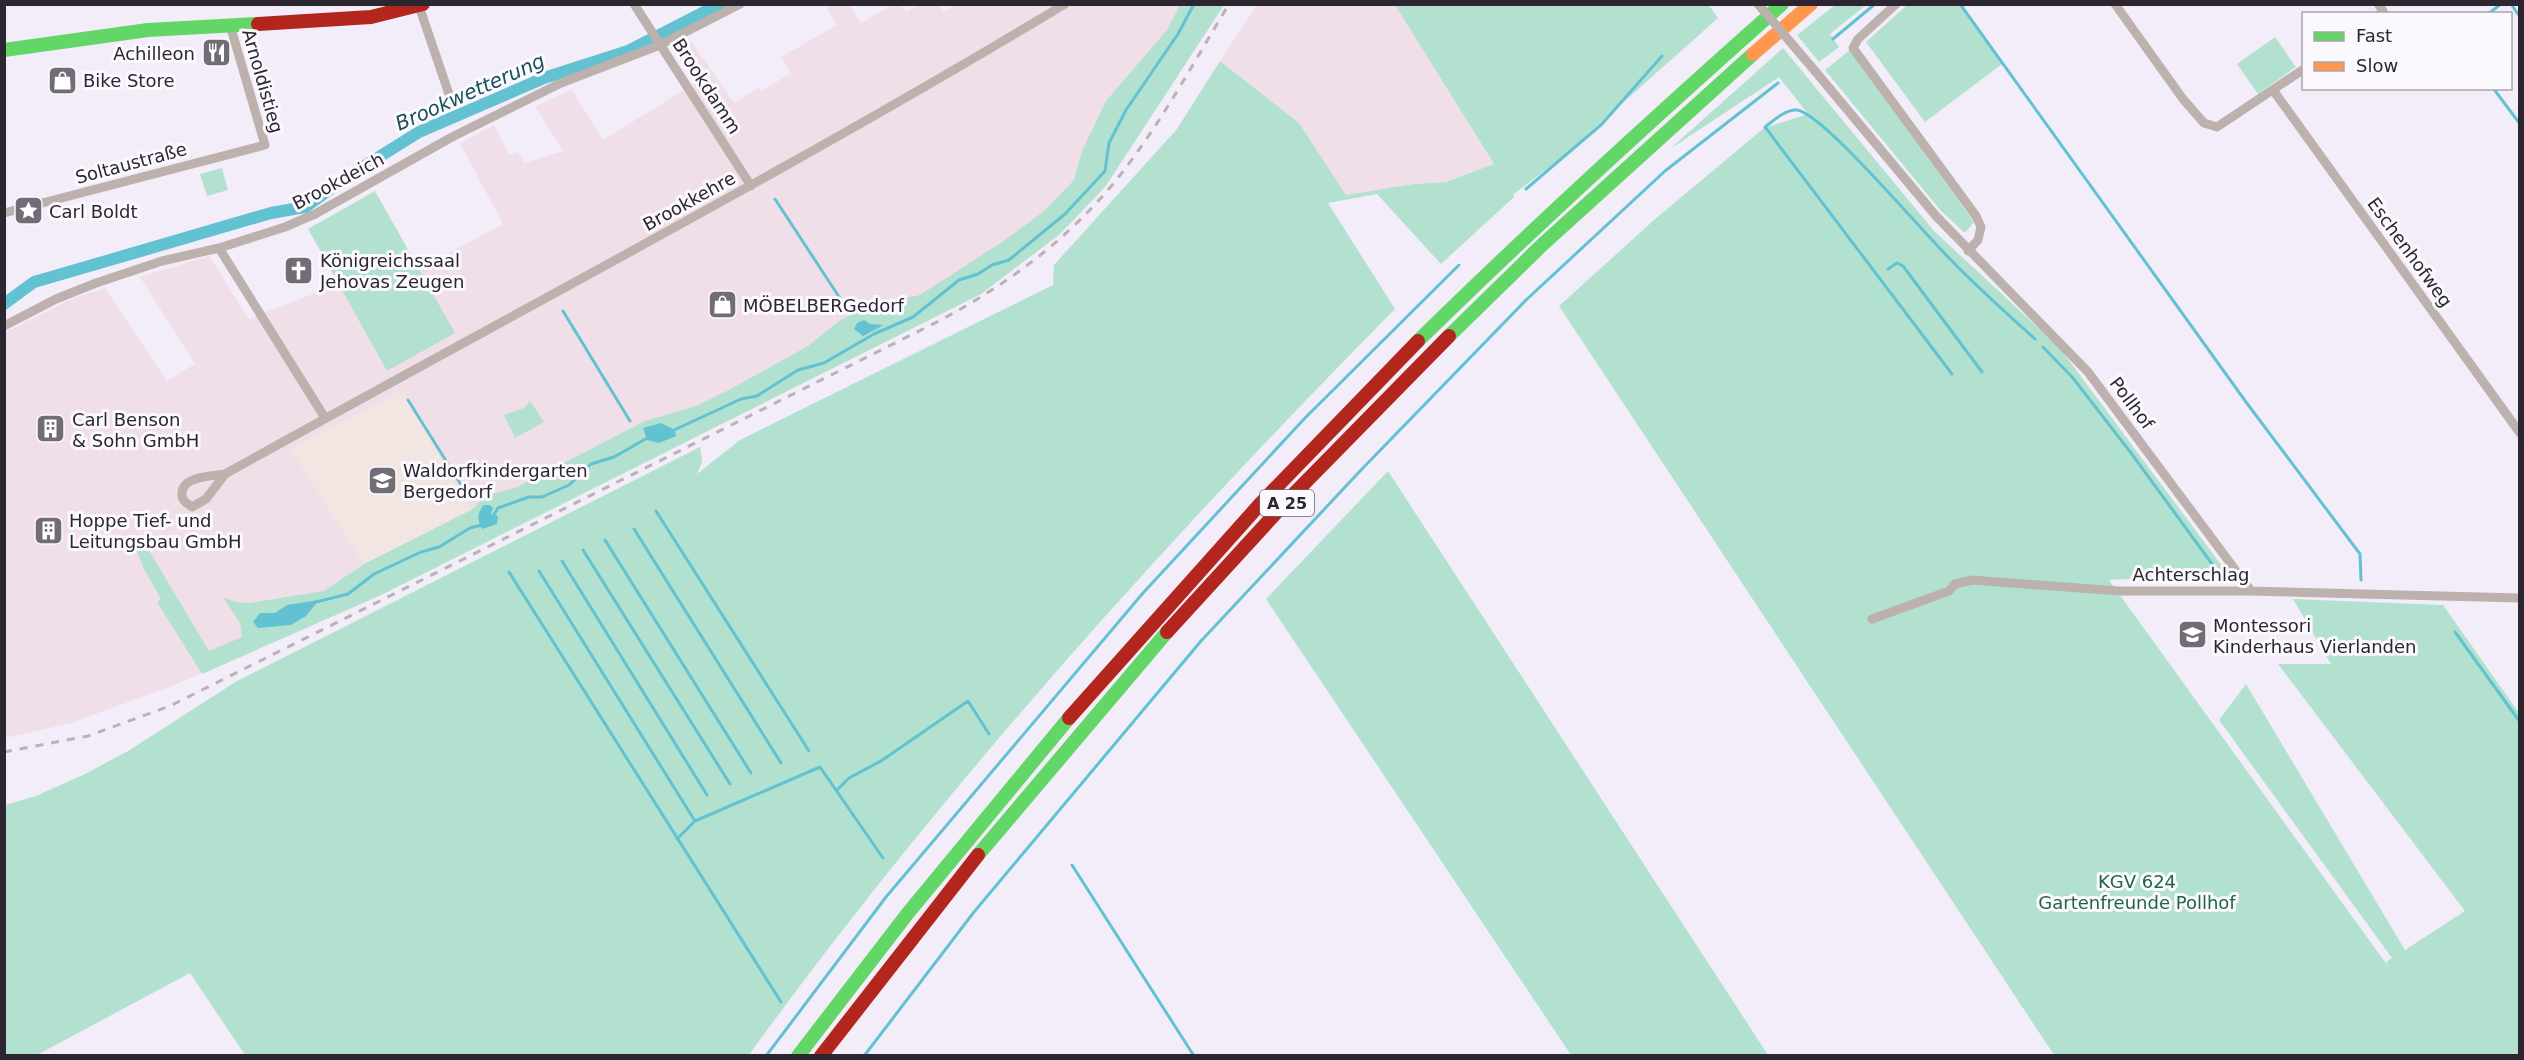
<svg xmlns="http://www.w3.org/2000/svg" width="2524" height="1060" font-family="'DejaVu Sans',sans-serif">
	<style>
		.commercial { fill: #f0dfe9 }
		.education { fill: #f1e6e1 }
		.green { fill: #b2e2cf }
		.water { fill: #62c2d1 }
		.lines { fill: none; stroke-linecap: round; stroke-linejoin: round }
		.stream { stroke: #62c2d1; stroke-width: 3 }
		.canal { stroke: #62c2d1; stroke-width: 12 }
		.street { stroke: #bcb1ac; stroke-width: 9 }
		.fast { stroke: #63d668; stroke-width: 14 }
		.slow { stroke: #ff974d; stroke-width: 14 }
		.jam { stroke: #b3261e; stroke-width: 14 }
		.rail { stroke: #bab2b4; stroke-width: 3; stroke-dasharray: 8 8; stroke-linecap: butt }
		.street-bridge { stroke: #bcb1ac; stroke-width: 9 }
		.labels { text-anchor: middle; dominant-baseline: central; stroke-width: 6; stroke-linejoin: round; paint-order: stroke }
		.shield { fill: #fbf9fe; stroke: #69656e; stroke-width: 1.5 }
		.shield-label { font-size: 16px; font-weight: bold; fill: #2b2630 }
		.poi-label { font-size: 18px; fill: #2b2630; stroke: #fbf9fe; text-anchor: start }
		.street-label { font-size: 18px; fill: #2b2630; stroke: #fbf9fe }
		.park-label { font-size: 18px; fill: #1f6649; stroke: #fbf9fe }
		.water-label { font-size: 20px; font-style: italic; fill: #1a5057; stroke: #fbf9fe }
	</style>
	<rect width="100%" height="100%" fill="#f3edf9"/>
	<!-- commercial -->
	<path class="commercial" d="M956 4 1224 5 1105 187 1060 234 981 294 379 596 172 686 71 723 5 738 4 333 71 299 105 288 167 381 195 364 140 277 209 256 249 319 338 284 389 369 454 333 419 269 503 224 460 143 494 125 509 155 518 152 524 163 563 151 535 106 572 90 603 140 697 82 673 46 689 38 734 103 759 87 762 91 791 73 781 57 837 25 825 5H849L861 23 892 5H901L906 12 918 5H939L944 12Z
		M1257 5H1395L1494 164 1446 182 1414 184 1346 196 1299 123 1220 61Z"/>
	<!-- education -->
	<path class="education" d="M402 390 471 510 364 564 291 450Z"/>
	<!-- green -->
	<path class="green" d="M1708 4 1718 18 1561 158 1514 194V197L1441 264 1377 194 1328 203 1395 309C1167 540 939 792 749 1055H245L190 973 37 1055H5V805L36 796 85 774 128 751 237 681 700 447 702 462 697 474 740 440 1053 285 1054 265 1177 129 1220 61 1299 123 1346 195 1414 184 1446 182 1494 164 1395 5Z
		M1180 5H1224L1105 187 1060 234 981 294 379 596 202 674 157 602 161 599 144 569 137 551 144 542 209 651 242 637 240 623 223 597 235 602 250 603 324 591 364 564 471 510 487 495 515 488 645 421 696 406 729 390 808 346 839 321 867 306 920 295 1002 242 1043 212 1074 180 1082 151 1106 101 1167 30Z
		M1835 5H1866L1830 34 1839 47 1819 62 1797 35Z
		M1907 5H1960L2002 64 1925 122 1866 42Z
		M2275 37 2296 67 2258 94 2237 64Z
		M1783 48 1934 231 2059 347 2228 574 2109 580 2390 969 2386 962 2392 958 2219 720 2246 684 2405 950 2465 911 2278 664H2331L2293 599 2443 605 2519 713V1055H2054L1559 306 1654 220 1764 128 1808 114 1779 77 1670 149Z
		M1850 50 1974 222 1965 233 1941 211 1825 70Z
		M222 168 228 190 207 196 200 174Z
		M375 191 455 333 387 371 308 229Z
		M530 401 544 422 515 438 504 415 524 408Z
		M1388 471 1768 1055H1571L1266 599Z"/>
	<!-- water -->
	<path class="water" d="M864 320 870 324 884 325 863 336 854 329 857 323Z
		M661 423 675 430 676 436 659 443 647 440 643 428Z
		M484 505H490L493 508 491 514 498 516 497 524 482 529C477 520 477 512 484 505Z
		M319 600 306 616 291 625 258 628 253 622 260 613H275L287 605Z"/>
	<g class="lines">
		<!-- stream -->
		<path class="stream" d="M1960 4 2246 402 2360 554 2361 580
			M2511 4 2520 17
			M2488 14 2501 4
			M1833 39 1875 4
			M2493 88 2520 124
			M1526 189 1602 124 1662 56
			M775 199 847 309
			M1888 269 1897 263 1903 266 1982 372
			M563 311 630 421
			M2043 347 2073 378 2131 453 2215 568
			M1952 374 1765 127C1774 120 1786 109 1797 110 1824 114 1925 235 1951 260 1978 288 2006 313 2035 339
			M408 400 468 496
			M672 431 741 399 757 396 798 370 824 363 874 334 913 317 959 280 978 274 992 265 1009 260 1065 214 1105 171 1109 143 1126 110 1178 34 1194 4
			M656 511 809 751
			M492 518 498 508 529 497H542L569 485 591 464 614 457 649 437
			M634 529 781 763
			M605 540 751 773
			M583 550 730 784
			M562 561 707 795
			M539 571 695 821
			M509 572 781 1002
			M316 602 348 594 374 574 421 552 439 547 470 528 482 525
			M2455 632 2520 722
			M838 789 849 778 881 761 968 701 989 734
			M677 839 695 821 820 767 883 858
			M1072 865 1194 1056
			M766 1056 886 897 1143 593 1305 418 1459 265
			M864 1056 974 912 1201 641 1361 470 1526 300 1665 171 1778 83"/>
		<!-- canal -->
		<path class="canal" d="M4 304 34 282 48 278 271 213 305 207 347 177 419 132 544 78 628 51 720 4"/>
		<!-- street -->
		<path class="street" d="M634 4 751 186
			M1896 4 1858 39 1853 48 1976 216 1981 227 1978 240 1968 251
			M2115 4 2183 99 2204 123 2217 127 2304 69
			M2378 4 2383 11 2380 14
			M419 6 451 100
			M1815 71 1936 216 2088 372 2251 591
			M2273 90 2520 433
			M4 213 265 145 230 25
			M219 248 325 418
			M4 326 56 299 96 283 162 261 219 248 285 227 315 214 452 137 561 83 660 45 740 4
			M225 474 206 499 192 507C186 503 181 500 182 492 184 476 213 476 225 474 505 318 790 170 1065 4
			M1872 619 1949 591 1955 584 1972 580 2119 591H2251L2520 598"/>
		<!-- fast -->
		<path class="fast" d="M4 50 148 30 258 24
			M1449 336 1542 245 1753 54
			M1418 341C1536 225 1658 114 1782 4
			M978 855 1167 632
			M798 1056 908 913 1069 718"/>
		<!-- slow -->
		<path class="slow" d="M1753 54 1811 4"/>
		<!-- jam -->
		<path class="jam" d="M258 24 371 17 423 4
			M1167 632 1286 502 1449 336
			M1069 718 1261 503 1418 341
			M821 1056 978 855"/>
		<!-- rail -->
		<path class="rail" d="M4 752 88 736 170 706 939 321C1006 285 1065 242 1113 184 1158 129 1192 65 1229 4"/>
		<!-- street-bridge -->
		<path class="street-bridge" d="M1758 4 1815 71"/>
	</g>
	<!-- icons -->
	<defs>
		<symbol id="restaurant-square" viewBox="-11 -11 22 22"><rect x="-9" y="-9" width="18" height="18" rx="4" fill="#716c76" stroke="#fbf9fe"/><path d="M-5-6h1v4h1v-4h1v4h1v-4h1v5L-1.5 .5V6h-2V.5L-5-1ZM5-6V6H3V1.5H1.5Q1.5-4 5-6Z" fill="#fff"/></symbol>
		<symbol id="shop-square" viewBox="-11 -11 22 22"><rect x="-9" y="-9" width="18" height="18" rx="4" fill="#716c76" stroke="#fbf9fe"/><path d="M-5-2.5h2.3a2.7 3.5 0 0 1 5.4 0H5L5.5 6h-11ZM-1.5-2.5h3a1.5 2.3 0 0 0-3 0Z" fill="#fff"/></symbol>
		<symbol id="sight-square" viewBox="-11 -11 22 22"><rect x="-9" y="-9" width="18" height="18" rx="4" fill="#716c76" stroke="#fbf9fe"/><path d="M0-6L1.8-2.2L6-1.7L2.9 1.2L3.7 5.4L0 3.3L-3.7 5.4L-2.9 1.2L-6-1.7L-1.8-2.2Z" fill="#fff"/></symbol>
		<symbol id="church-square" viewBox="-11 -11 22 22"><rect x="-9" y="-9" width="18" height="18" rx="4" fill="#716c76" stroke="#fbf9fe"/><path d="M-1.2-6h2.4v3.5h3.3v2.4h-3.3V6h-2.4V-.1h-3.3v-2.4h3.3Z" fill="#fff"/></symbol>
		<symbol id="building-square" viewBox="-11 -11 22 22"><rect x="-9" y="-9" width="18" height="18" rx="4" fill="#716c76" stroke="#fbf9fe"/><path d="M-4-6H4V6H1V3H-1V6H-4ZM-2.5-4.3h1.7v1.8h-1.7ZM.8-4.3h1.7v1.8H.8ZM-2.5-1h1.7V.8h-1.7ZM.8-1h1.7V.8H.8Z" fill="#fff"/></symbol>
		<symbol id="school-square" viewBox="-11 -11 22 22"><rect x="-9" y="-9" width="18" height="18" rx="4" fill="#716c76" stroke="#fbf9fe"/><path d="M0-5L7-2L0 1L-7-2ZM-4 1L0 2.5L4 1V4Q0 6-4 4Z" fill="#fff"/></symbol>
	</defs>
	<g fill-rule="evenodd">
		<use href="#restaurant-square" x="200" y="36" width="33" height="33"/>
		<use href="#shop-square" x="46" y="64" width="33" height="33"/>
		<use href="#sight-square" x="12" y="194" width="33" height="33"/>
		<use href="#church-square" x="282" y="254" width="33" height="33"/>
		<use href="#shop-square" x="706" y="288" width="33" height="33"/>
		<use href="#building-square" x="34" y="412" width="33" height="33"/>
		<use href="#school-square" x="366" y="464" width="33" height="33"/>
		<use href="#building-square" x="32" y="514" width="33" height="33"/>
		<use href="#school-square" x="2176" y="618" width="33" height="33"/>
	</g>
	<g class="labels">
		<!-- shield labels -->
		<rect class="shield" x="1260" y="490" width="54" height="26" rx="4.5"/>
		<g class="shield-label">
			<text x="1287" y="503">A 25</text>
		</g>
		<!-- poi labels -->
		<g class="poi-label">
			<text x="195" y="53" text-anchor="end">Achilleon</text>
			<text x="83" y="80">Bike Store</text>
			<text x="49" y="211">Carl Boldt</text>
			<text x="320" y="260">Königreichssaal<tspan x="320" dy="21">Jehovas Zeugen</tspan></text>
			<text x="743" y="305">MÖBELBERGedorf</text>
			<text x="72" y="419">Carl Benson<tspan x="72" dy="21">&amp; Sohn GmbH</tspan></text>
			<text x="403" y="470">Waldorfkindergarten<tspan x="403" dy="21">Bergedorf</tspan></text>
			<text x="69" y="520">Hoppe Tief- und<tspan x="69" dy="21">Leitungsbau GmbH</tspan></text>
			<text x="2213" y="625">Montessori<tspan x="2213" dy="21">Kinderhaus Vierlanden</tspan></text>
		</g>
		<!-- street labels -->
		<g class="street-label">
			<text transform="translate(263 81) rotate(74)">Arnoldistieg</text>
			<text transform="translate(707 86) rotate(57)">Brookdamm</text>
			<text transform="translate(131 163) rotate(-15)">Soltaustraße</text>
			<text transform="translate(338 181) rotate(-28)">Brookdeich</text>
			<text transform="translate(689 201) rotate(-29)">Brookkehre</text>
			<text transform="translate(2410 252) rotate(54)">Eschenhofweg</text>
			<text transform="translate(2132 403) rotate(53)">Pollhof</text>
			<text x="2191" y="574">Achterschlag</text>
		</g>
		<!-- park labels -->
		<g class="park-label">
			<text x="2137" y="881">KGV 624<tspan x="2137" dy="21">Gartenfreunde Pollhof</tspan></text>
		</g>
		<!-- water labels -->
		<g class="water-label">
			<text transform="translate(470 92) rotate(-24)">Brookwetterung</text>
		</g>
	</g>
	<!-- border -->
	<rect width="2524" height="1060" fill="none" stroke="#2b2630" stroke-width="12"/>
	<!-- legend -->
	<rect x="2302" y="12" width="210" height="78" fill="#fbf9fe" stroke="#a8a5ac" stroke-width="1.5"/>
	<rect x="2314" y="32" width="30" height="9" fill="#63d668" stroke="#a8a5ac" stroke-width="1.5"/>
	<text x="2356" y="42" font-size="18" fill="#2b2630">Fast</text>
	<rect x="2314" y="62" width="30" height="9" fill="#ff974d" stroke="#a8a5ac" stroke-width="1.5"/>
	<text x="2356" y="72" font-size="18" fill="#2b2630">Slow</text>
</svg>
